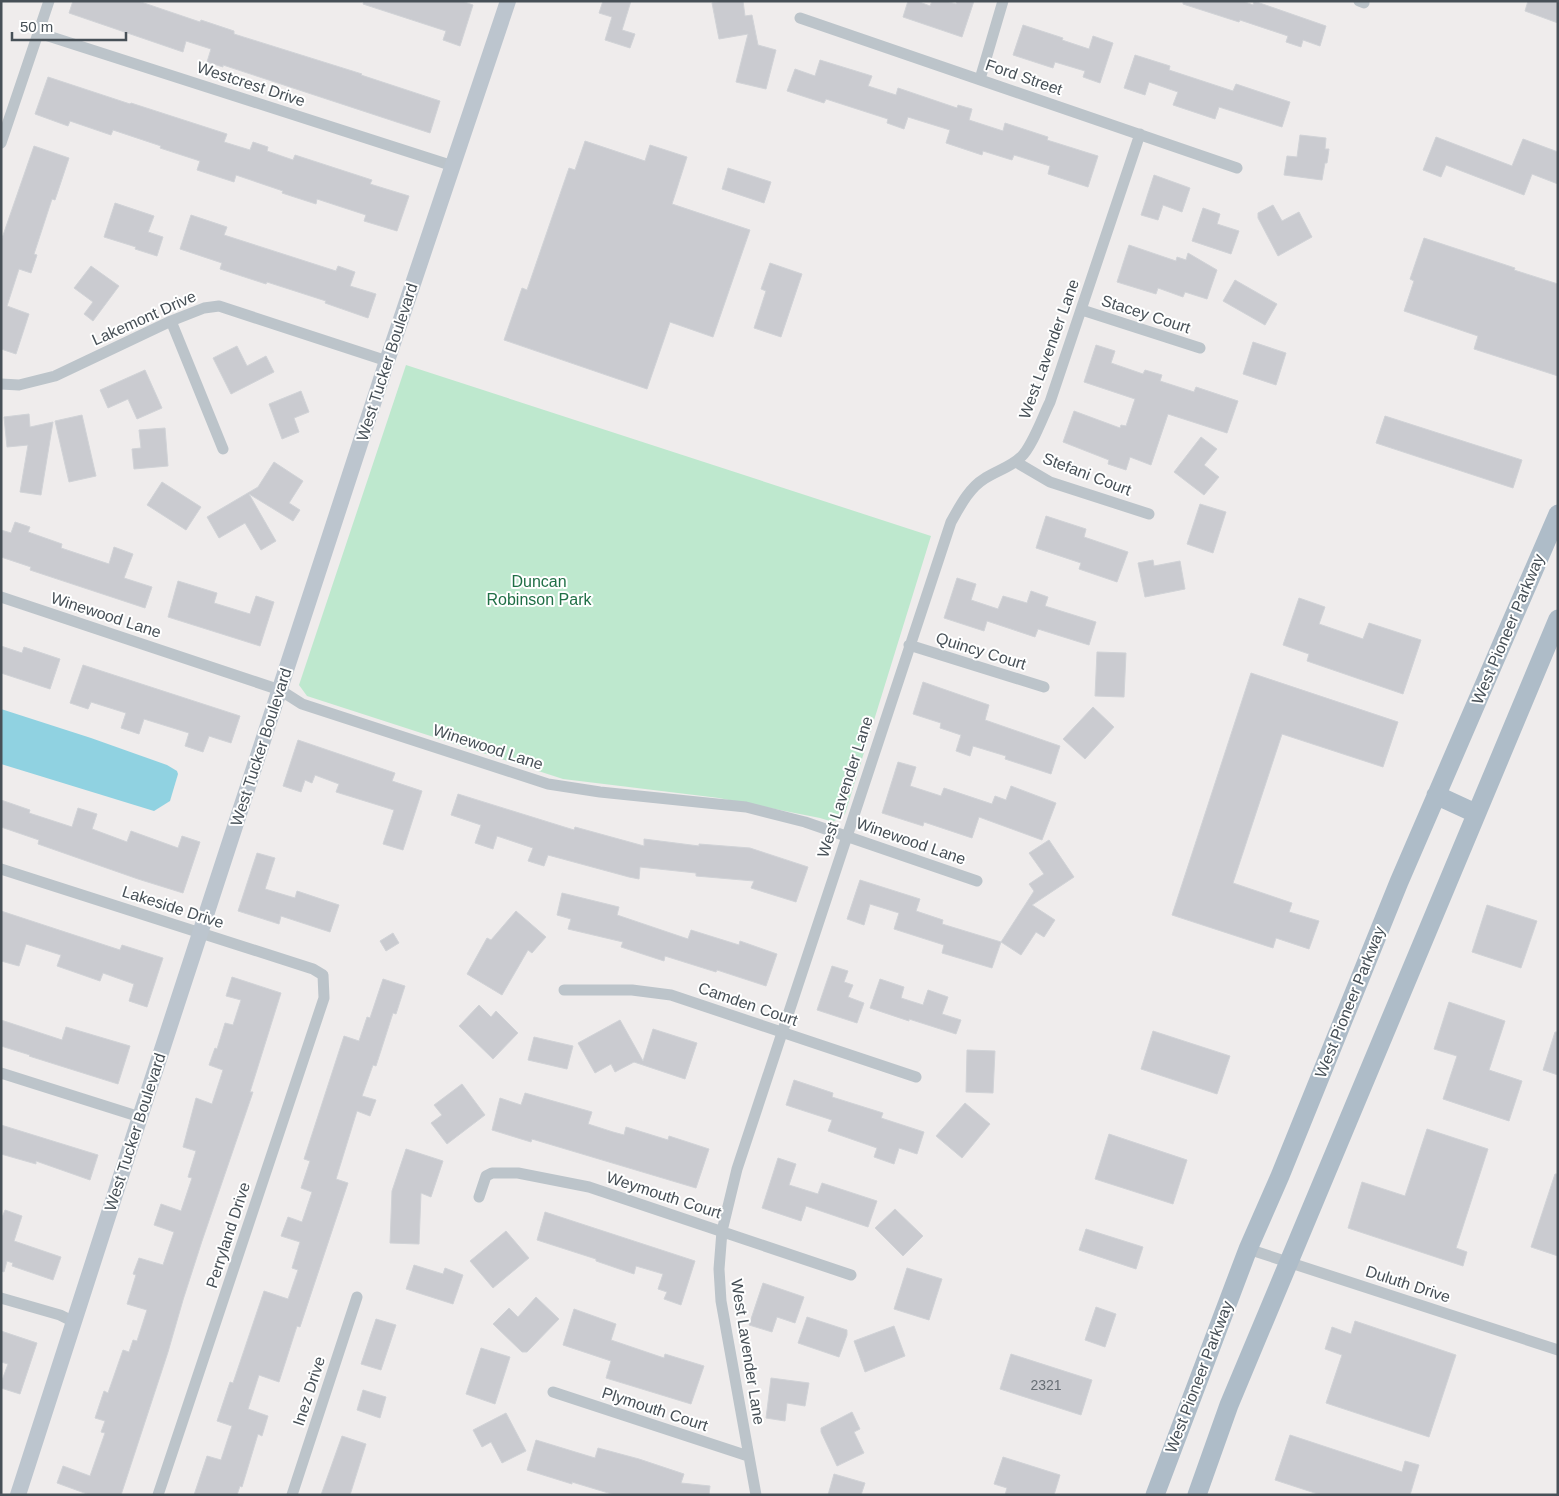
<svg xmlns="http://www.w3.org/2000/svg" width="1559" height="1496" font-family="Arial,sans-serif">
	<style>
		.green { fill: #bee8ce }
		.water { fill: #90d2e1 }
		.building { fill: #cacbd0; stroke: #d1d3d7 }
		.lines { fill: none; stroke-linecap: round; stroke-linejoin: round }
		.street { stroke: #bcc4ca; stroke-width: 11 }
		.secondary { stroke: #bcc5ce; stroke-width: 16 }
		.primary { stroke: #aebcc8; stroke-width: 19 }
		.labels { text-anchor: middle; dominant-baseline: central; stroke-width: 4; stroke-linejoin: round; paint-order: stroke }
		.number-label { font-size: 14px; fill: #686f75 }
		.street-label { font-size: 16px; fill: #475057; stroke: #fff }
		.park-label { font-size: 16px; fill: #206f46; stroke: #fff }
	</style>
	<rect width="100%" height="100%" fill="#efecec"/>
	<!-- green -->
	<path class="green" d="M406 365 931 536 845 814 833 822 820 818 719 798 563 779 307 696 299 685Z"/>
	<!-- water -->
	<path class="water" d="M1 709 91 738 167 765 177 771 178 774 170 801 154 811 1 764Z"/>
	<!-- building -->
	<path class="building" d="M73 1H138L200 22 201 20 234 31V34L362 74 361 75 440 101 430 133 223 65V67L207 62 211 49 186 41 183 52 69 13Z
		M364 1H462L473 5 460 46 443 40 446 31 363 4Z
		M603 1H631L622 30 635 34 630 48 605 40 612 17 599 13Z
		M722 1H743L745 16 752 15 758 45 776 50 766 89 736 82 748 34 719 39 712 3Z
		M908 1H917L930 6 932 1H946L956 4 957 1H974L962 37 903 17Z
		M1183 1H1243L1253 5 1254 1 1326 26 1320 46 1303 40 1301 47 1286 42 1288 36 1240 20 1239 22 1183 4Z
		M1528 1H1558V23L1525 11Z
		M1023 25 1063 38 1062 40 1089 49 1093 36 1113 43 1100 83 1083 77 1085 71 1055 62 1053 68 1013 55Z
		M1135 55 1170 66 1169 70 1233 91 1236 84 1290 102 1282 127 1219 107 1215 119 1173 105 1178 92 1149 82 1145 95 1124 88Z
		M820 60 872 76 868 86 896 95 898 88 957 108 958 105 972 109 969 120 1003 131 1005 123 1048 137 1047 140 1098 156 1088 187 1048 174 1050 166 1014 155 1012 160 983 151 982 155 946 143 950 130 908 117 904 129 887 123 888 119 826 99 824 103 787 91 795 69 815 76Z
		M48 77 130 104 131 103 227 134 224 142 250 150 253 142 268 147 267 151 293 160 295 155 372 180 370 184 409 196 397 231 364 221 366 215 317 199 316 204 282 193 283 191 236 175 234 182 197 170 200 161 160 148 161 146 113 130 111 135 70 121 68 126 35 114Z
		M1300 135 1326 138 1325 149H1329L1327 163H1325L1322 180 1284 175 1287 156 1297 157Z
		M1436 137 1512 166 1523 139 1558 152V184L1532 174 1524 195 1446 165 1441 177 1423 170Z
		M585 141 645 161 650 145 687 157 672 204 750 230 713 337 670 322 647 389 504 340 522 288 527 290 569 168 575 170Z
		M34 146 69 158 55 200 52 199 34 254 37 255 31 273 19 269 7 306 29 314 16 354 1 349V241Z
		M728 168 771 182 764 203 722 189Z
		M1154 175 1190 188 1182 212 1163 205 1158 220 1141 215Z
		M115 203 154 216 148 232 163 237 157 256 135 249 136 247 104 237Z
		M1273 205 1282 221 1299 212 1312 237 1278 256 1258 218V213Z
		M1203 208 1220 214 1217 224 1239 231 1231 254 1192 241Z
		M191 215 227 227 224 235 336 271 338 266 355 272 350 286 376 294 368 318 325 303 326 301 267 282 266 284 220 269 222 263 180 249Z
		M1424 238 1515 268 1514 270 1558 284V376L1474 349 1478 336 1404 311 1414 281 1410 279Z
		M1129 245 1176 261 1177 257 1186 260 1188 253 1217 270 1207 299 1185 292 1183 297 1158 288 1156 294 1117 282Z
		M770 263 802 274 781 337 754 328 766 291 761 289Z
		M91 266 119 286 93 321 84 314 93 302 74 288Z
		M1235 280 1277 304 1265 325 1223 301Z
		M1253 342 1286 353 1276 385 1243 374Z
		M1096 345 1115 351 1111 363 1143 374 1145 370 1162 375 1160 381 1194 392 1196 387 1238 401 1227 433 1168 414 1151 465 1130 457 1126 470 1108 464 1109 460 1063 442 1074 411 1120 428 1121 425 1126 426 1135 399 1084 382Z
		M237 346 247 366 266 356 274 372 231 394 213 358Z
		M145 370 162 408 137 419 128 399 108 408 100 390Z
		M301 391 309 412 294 418 299 432 282 439 269 404Z
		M29 414 30 427 53 422 41 495 20 492 28 445 7 447 4 417Z
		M82 415 96 476 69 482 55 421Z
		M1385 416 1522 460 1513 488 1376 443Z
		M165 428 168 466 134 469 132 449 141 448 139 430Z
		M1201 437 1217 449 1204 465 1219 477 1204 495 1174 472Z
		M274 462 303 481 289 503 300 510 293 521 249 494 276 541 261 550 245 523 219 538 207 517 258 487Z
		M162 482 201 507 186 530 147 505Z
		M1200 504 1226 512 1213 553 1187 544Z
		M1046 516 1086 529 1084 537 1128 552 1117 582 1079 569 1081 563 1036 548Z
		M15 522 30 527 28 532 62 544 61 548 109 564 114 547 133 554 124 578 152 587 145 608 30 570 31 567 1 557V530L11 533Z
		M1153 560 1154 566 1180 561 1185 589 1145 597 1138 563Z
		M957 578 976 584 971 600 998 609 1003 596 1027 603 1031 591 1048 597 1045 606 1096 622 1089 645 1038 629 1035 637 987 621 984 631 944 618Z
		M178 581 217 593 214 603 250 614 256 596 274 602 260 646 168 617Z
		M1299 598 1325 607 1319 624 1363 639 1369 623 1421 640 1403 694 1307 661 1309 654 1283 645Z
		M1 646 22 653 24 647 60 659 50 689 1 673Z
		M1097 652 1126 653 1124 697 1095 696Z
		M83 665 240 716 231 743 209 736 203 752 185 746 189 733 144 719 139 734 121 728 126 713 91 702 88 709 70 703Z
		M1251 673 1398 722 1383 767 1282 734 1233 883 1292 903 1289 912 1319 921 1309 949 1276 938 1273 948 1172 915Z
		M923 682 989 705 985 720 1060 746 1051 774 1005 759 1006 756 973 746 970 756 956 751 961 735 940 728 941 723 913 714Z
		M1093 707 1114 727 1085 759 1063 739Z
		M298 740 395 773 392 781 422 791 403 850 383 844 394 810 336 792 339 784 315 775 312 783 305 780 301 792 283 786Z
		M898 762 916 767 910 786 941 796 944 788 992 804 995 796 1006 800 1011 786 1056 803 1042 840 979 817 972 838 924 822 923 826 882 813Z
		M458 794 574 830 575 827 644 846V839L699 846V844L750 848 808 867 796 902 751 888 754 881 696 876V873L640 867 639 879 629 877 548 855 544 866 528 861 533 848 497 836 493 849 475 843 481 825 451 815Z
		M1 800 30 810 29 813 72 827 78 808 97 814 92 829 127 842 131 831 178 848 182 836 200 842 183 893 138 879 38 844 39 840 1 827Z
		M1049 840 1074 877 1032 905 1055 920 1044 937 1036 932 1021 955 1001 942 1034 891 1029 884 1044 874 1029 853Z
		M257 853 275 858 265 889 295 898 297 891 339 905 330 932 281 916 279 924 238 911Z
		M860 880 920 899 916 911 943 920 942 924 1001 942 992 968 942 953 944 945 894 929 899 913 870 904 864 925 847 919Z
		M562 893 619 907 617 915 688 939 691 930 739 945 740 941 777 954 766 986 717 970 716 972 665 956 664 961 621 947 623 942 568 929 571 919 557 915Z
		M1487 905 1537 921 1521 968 1472 952Z
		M1 911 120 950 122 945 163 958 147 1007 129 1001 134 984 103 973 100 981 57 966 61 955 26 944 19 966 1 961Z
		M516 911 546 937 532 953 528 950 502 995 467 974 487 938 491 940Z
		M393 933 399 943 386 951 380 941Z
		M832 966 848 971 844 982 853 985 848 997 864 1003 857 1023 817 1010Z
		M232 977 281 993 250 1092H253L202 1241 183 1300 168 1352 121 1495H90L57 1483 63 1466 90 1476 105 1433 101 1432 105 1421 95 1418 104 1391 108 1393 123 1350 129 1352 133 1340 137 1341 147 1310 127 1304 136 1275 133 1274 139 1258 163 1265 174 1232 154 1225 161 1204 181 1211 192 1178 188 1177 196 1151 183 1147 196 1098 212 1104 223 1070 209 1065 215 1048 217 1049 225 1023 233 1025 241 1000 226 996Z
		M383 979 405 986 396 1014 393 1013 376 1066 373 1065 362 1096 376 1100 370 1116 357 1111 336 1179 348 1183 300 1327 297 1326 279 1382 259 1375 248 1409 268 1416 262 1436 258 1434 242 1487 240 1486 237 1495H194L207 1456 221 1460 232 1426 217 1421 230 1382 233 1383 264 1291 288 1299 298 1270 292 1268 300 1242 281 1236 288 1217 302 1222 312 1192 301 1188 310 1161 304 1159 344 1036 359 1041 367 1017 370 1018Z
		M880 979 904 987 901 998 923 1005 928 990 948 997 942 1014 961 1020 956 1034 909 1019V1021L870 1008Z
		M1449 1002 1505 1021 1489 1070 1522 1081 1509 1121 1443 1099 1457 1056 1434 1049Z
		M479 1005 491 1017 496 1011 518 1033 493 1059 459 1026Z
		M1 1020 62 1040 66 1027 130 1046 118 1084 29 1056 30 1055 1 1046Z
		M620 1020 643 1061 653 1029 697 1043 685 1079 634 1062 615 1072 611 1064 595 1073 578 1043Z
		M1153 1031 1230 1056 1217 1094 1141 1069Z
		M1555 1032H1558V1075L1543 1070Z
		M534 1037 573 1046 567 1069 528 1060Z
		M967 1050 995 1051 993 1093 966 1092Z
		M794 1080 833 1093 832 1097 883 1113 881 1118 924 1132 917 1154 899 1148 894 1164 874 1157 877 1148 828 1131 832 1120 786 1105Z
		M462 1084 485 1115 447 1144 431 1123 442 1115 434 1105Z
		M525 1093 592 1112 588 1124 613 1132 624 1135 626 1127 668 1140 669 1136 709 1149 696 1188 532 1139 531 1142 492 1130 500 1098 521 1105Z
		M965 1103 990 1124 962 1158 936 1136Z
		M1 1125 98 1155 90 1180 36 1161V1164L1 1154Z
		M1427 1129 1488 1149 1456 1248 1467 1252 1463 1266 1348 1228 1362 1182 1405 1196Z
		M1109 1134 1187 1160 1173 1204 1095 1179Z
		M406 1149 443 1161 431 1197 421 1193 419 1244 390 1243 392 1191Z
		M778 1158 796 1164 789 1185 818 1194 822 1183 877 1201 868 1227 806 1206 801 1221 762 1208Z
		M1555 1174H1558V1256L1531 1247Z
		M895 1209 923 1236 903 1256 875 1228Z
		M5 1210 22 1216 14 1241 61 1257 53 1280 12 1266 13 1263 7 1261 4 1272 1 1271V1220Z
		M545 1212 695 1261 681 1305 664 1299 667 1292 658 1289 663 1274 636 1266 634 1274 596 1261V1259L537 1240Z
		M1086 1229 1143 1247 1136 1269 1079 1250Z
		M506 1231 529 1258 493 1288 470 1261Z
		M414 1265 443 1274 445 1268 463 1275 453 1304 406 1289Z
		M907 1268 942 1279 929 1320 894 1309Z
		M763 1283 804 1297 795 1323 777 1317 772 1332 749 1325Z
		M536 1297 559 1319 527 1352H522L493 1324 509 1308 518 1317Z
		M1096 1307 1116 1314 1105 1347 1085 1340Z
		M574 1309 616 1324 611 1340 664 1358 665 1354 704 1366 691 1404 606 1378 611 1361 563 1345Z
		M807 1317 847 1330V1335L839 1357 798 1343Z
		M376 1319 396 1325 381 1370 361 1364Z
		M1355 1321 1456 1355 1429 1437 1326 1403 1342 1355 1325 1349 1332 1327 1351 1334Z
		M894 1326 905 1356 865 1372 854 1341Z
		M1 1331 37 1343 20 1394 1 1388V1383L8 1364 1 1362Z
		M481 1348 510 1357 495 1404 466 1394Z
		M1011 1354 1092 1380 1081 1415 1000 1389Z
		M771 1378 809 1383 805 1406 787 1403 785 1421 766 1418Z
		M363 1390 386 1397 380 1418 357 1410Z
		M852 1412 860 1429 854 1432 864 1453 837 1466 821 1432V1428Z
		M506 1413 526 1451 502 1463 491 1442 482 1447 473 1430Z
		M1290 1435 1402 1472 1405 1461 1419 1465 1410 1495H1321L1275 1480Z
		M342 1436 366 1444 350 1495H321Z
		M536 1440 595 1458 598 1448 639 1459 684 1474 681 1483 710 1486 709 1495H615L572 1482V1484L527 1470Z
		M1003 1457 1060 1475 1054 1495H1005L1007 1488 994 1484Z
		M834 1474 865 1483 861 1495H828Z"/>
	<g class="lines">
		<!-- street -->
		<path class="street" d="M1359 1 1364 3
			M800 18 1237 168
			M39 33 453 166
			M980 79 1003 1
			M1 143 49 1
			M1082 310 1200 348
			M171 321 223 449
			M1 384 19 385 55 376 171 321 204 308 219 306 387 361
			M1016 462 1050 482 1149 514
			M1 597 280 690 302 704 548 784 600 792 746 807 805 822 977 881
			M909 645 1044 687
			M1 869 313 969 323 975 324 998 158 1495
			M564 990H632L671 995 916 1077
			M1 1073 140 1117
			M479 1197 486 1176 492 1173H518L589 1187 851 1275
			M1248 1249 1558 1350
			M1 1298 60 1315 74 1322
			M553 1392 748 1456
			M292 1495 357 1297
			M756 1495 721 1301 719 1269 722 1231 737 1169 951 522C959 508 969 488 984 479 996 471 1011 467 1021 457 1032 447 1043 416 1050 402L1140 134"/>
		<!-- secondary -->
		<path class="secondary" d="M18 1495 140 1117 387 361 508 1"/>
		<!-- primary -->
		<path class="primary" d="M1436 795 1475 813
			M1155 1495 1248 1249 1280 1176 1399 882 1558 514
			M1197 1495 1229 1405 1558 619"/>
	</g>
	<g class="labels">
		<!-- number labels -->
		<g class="number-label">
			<text x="1046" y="1385">2321</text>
		</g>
		<!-- street labels -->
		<g class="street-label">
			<text transform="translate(1024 77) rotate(19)">Ford Street</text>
			<text transform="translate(251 84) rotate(18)">Westcrest Drive</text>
			<text transform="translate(1146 314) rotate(18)">Stacey Court</text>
			<text transform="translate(144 318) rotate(-24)">Lakemont Drive</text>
			<text transform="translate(1049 349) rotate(-70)">West Lavender Lane</text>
			<text transform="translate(387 362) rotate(-72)">West Tucker Boulevard</text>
			<text transform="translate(1087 474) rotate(21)">Stefani Court</text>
			<text transform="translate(106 615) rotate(18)">Winewood Lane</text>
			<text transform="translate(1508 629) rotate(-67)">West Pioneer Parkway</text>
			<text transform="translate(981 651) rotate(17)">Quincy Court</text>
			<text transform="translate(261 747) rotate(-72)">West Tucker Boulevard</text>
			<text transform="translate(488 747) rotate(18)">Winewood Lane</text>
			<text transform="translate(845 787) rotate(-72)">West Lavender Lane</text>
			<text transform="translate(911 841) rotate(19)">Winewood Lane</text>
			<text transform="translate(173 907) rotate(18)">Lakeside Drive</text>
			<text transform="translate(1350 1002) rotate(-68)">West Pioneer Parkway</text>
			<text transform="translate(748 1004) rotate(19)">Camden Court</text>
			<text transform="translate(135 1132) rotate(-72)">West Tucker Boulevard</text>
			<text transform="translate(664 1195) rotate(18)">Weymouth Court</text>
			<text transform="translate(228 1235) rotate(-72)">Perryland Drive</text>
			<text transform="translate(1408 1284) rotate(18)">Duluth Drive</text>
			<text transform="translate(748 1352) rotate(81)">West Lavender Lane</text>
			<text transform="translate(1199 1377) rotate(-69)">West Pioneer Parkway</text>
			<text transform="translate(309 1391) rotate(-72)">Inez Drive</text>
			<text transform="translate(655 1409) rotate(18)">Plymouth Court</text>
		</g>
		<!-- park labels -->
		<g class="park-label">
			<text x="539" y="581">Duncan<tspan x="539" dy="18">Robinson Park</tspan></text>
		</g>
	</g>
	<!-- border -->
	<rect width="1559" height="1496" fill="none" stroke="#475057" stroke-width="5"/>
	<!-- scale -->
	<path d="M12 32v8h114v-8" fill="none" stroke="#475057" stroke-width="2.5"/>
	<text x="20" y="32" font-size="15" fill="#475057" stroke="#ffffff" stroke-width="4" paint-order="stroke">50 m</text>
</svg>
